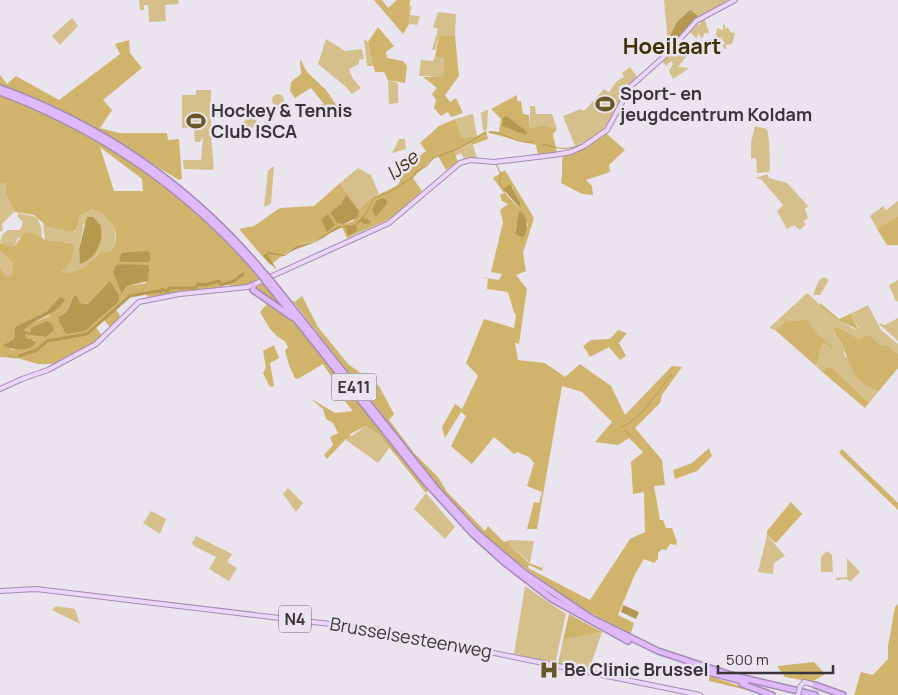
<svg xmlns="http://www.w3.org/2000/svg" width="898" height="695" font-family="Manrope,sans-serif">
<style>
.green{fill:#d5c08c;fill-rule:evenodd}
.forest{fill:#d1b46b;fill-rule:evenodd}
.water{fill:#b5994f}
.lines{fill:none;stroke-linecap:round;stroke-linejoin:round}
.stream{stroke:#b5994f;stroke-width:1}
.river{stroke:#b5994f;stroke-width:3}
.major-casing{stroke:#a48bb6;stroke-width:6}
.highway-casing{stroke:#a48bb6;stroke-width:8}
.major{stroke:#ecd5fb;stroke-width:4}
.highway{stroke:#dfb9f9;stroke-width:5}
.major-bridge-casing{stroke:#a48bb6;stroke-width:6;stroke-linecap:butt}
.highway-bridge-casing{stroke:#a48bb6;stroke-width:8;stroke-linecap:butt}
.major-bridge{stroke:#ecd5fb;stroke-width:4}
.highway-bridge{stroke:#dfb9f9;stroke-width:5}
.labels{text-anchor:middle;stroke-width:5;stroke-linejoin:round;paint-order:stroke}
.shield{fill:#eae4ee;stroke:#6d6a6f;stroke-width:1}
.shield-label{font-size:16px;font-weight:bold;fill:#373539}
.poi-label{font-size:18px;font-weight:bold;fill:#373539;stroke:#eae4ee;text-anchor:start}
.street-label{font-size:18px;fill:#373539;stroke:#eae4ee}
.water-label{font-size:19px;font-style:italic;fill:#403313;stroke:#eae4ee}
.district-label{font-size:22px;font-weight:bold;fill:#3d2e04;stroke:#eae4ee}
</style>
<rect width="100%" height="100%" fill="#eae4ee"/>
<g class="green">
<polygon points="139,0 179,0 178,4 165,5 166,21 149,22 148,5 144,5 144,10 140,10"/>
<polygon points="664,0 733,0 698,18 672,45 668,44"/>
<polygon points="410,6 412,6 410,15 420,16 417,25 409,24"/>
<polygon points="438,12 456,14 455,36 439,36 435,50 432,50 438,29 433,27"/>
<polygon points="72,18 78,26 60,45 52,36"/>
<polygon points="704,18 709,32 707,34 705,32 702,39 698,33 697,39 690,32 696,25 701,24 700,22"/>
<polygon points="725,24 725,28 728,28 727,25 730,32 735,33 732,44 726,45 727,49 725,49 722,46 725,43 721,39 724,37 719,38 716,36 717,28 723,30 723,25"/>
<polygon points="326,39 345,51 362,49 364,59 359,60 359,64 349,69 353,79 361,88 352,94 345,86 318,64"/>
<polygon points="364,39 368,42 375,66 367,66"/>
<polygon points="675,50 688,54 678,67 689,68 673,79 669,71 673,64 671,61 666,66 662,61"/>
<polygon points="435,57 444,59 443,76 419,76 421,60 433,61"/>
<path d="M630,67l8,11c-18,11 -19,34 -33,49 -7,9 -20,15 -30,19l-12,-30 18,-7 2,2 3,-2 18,-20 5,3 8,-11 7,-4 -2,-4z"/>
<polygon points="388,80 398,83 398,103 389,104"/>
<polygon points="196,90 211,90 211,132 209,134 211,134 214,170 184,169 183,160 201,160 203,137 200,142 195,142 194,128 182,128 182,95 196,95"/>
<circle cx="278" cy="100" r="6"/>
<polygon points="530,106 535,106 536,114 552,114 557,129 544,125 530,128"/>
<polygon points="486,110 488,110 487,130 483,131 481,113"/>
<polygon points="473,114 477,136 462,138 455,119"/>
<polygon points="248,116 257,120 248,136 240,127"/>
<path d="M755,126l12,3c2,6 4,37 2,43l-12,1 -1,-15 -5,1v-16z"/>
<polygon points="399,139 405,139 406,149 392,153"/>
<polygon points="472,143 477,158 464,159 461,153 455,156 454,152"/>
<polygon points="274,166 271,204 264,207 268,170"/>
<polygon points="358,168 371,175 379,194 368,200 359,210 340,183"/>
<polygon points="767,174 769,178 787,183 808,206 805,209 808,218 803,222 806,224 800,230 794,225 787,229 777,211 783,205 761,179 756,178"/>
<polygon points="0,183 5,183 6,195 15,211 2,224 3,231 0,232"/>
<polygon points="898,201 898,216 877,229 870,216 883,206 886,210"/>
<path d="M92,209c3,1 9,2 12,4 11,7 15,27 7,38l-10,1c-10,11 -23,22 -38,21l-1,-3 7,-8 2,-19 -26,-3 -2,-18 5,5 27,5 5,-16zM84,223l15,23 -6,9 -13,4 -1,-10z"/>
<polygon points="18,213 37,217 41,227 42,238 33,232 18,238 14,247 3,245 0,241 3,234 8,230 20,230 23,222 17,216"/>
<polygon points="0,251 13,263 11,276 6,276 0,267"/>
<polygon points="824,277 829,280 820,295 813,295 819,280"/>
<polygon points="898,280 898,301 896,302 889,285"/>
<polygon points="807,293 837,320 854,329 859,328 851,316 852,313 868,305 881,330 898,344 898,354 888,346 880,345 869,336 864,336 859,341 842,329 834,333 844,348 844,355 851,362 855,375 878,392 869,403 831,366 821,371 816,366 823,343 833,349 835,348 818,334 806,319 786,322 775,330 769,328"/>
<polygon points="898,318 898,341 878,323 885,325"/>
<polygon points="366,426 381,437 390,447 378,463 346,440"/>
<polygon points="288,488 303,503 296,512 283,494"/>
<polygon points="426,493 455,527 445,539 414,509"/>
<polygon points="151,511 166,519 160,534 143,523"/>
<polygon points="767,535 785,556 774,563 773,574 758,572"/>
<polygon points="196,536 232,554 227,562 237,568 229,581 209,569 216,557 194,546 192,543"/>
<polygon points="510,540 534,541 530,563 509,545"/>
<polygon points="827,551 832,555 833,572 821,572 821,557"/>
<polygon points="847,558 860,572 850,582 847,579 836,580 836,578 847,577"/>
<polygon points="525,586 566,614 555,664 514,654"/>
<polygon points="56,606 75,609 80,624 52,610"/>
<polygon points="602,632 589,670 558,664 563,640"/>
</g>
<g class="forest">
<polygon points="374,0 382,0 388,8 397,0 410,0 409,24 403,34"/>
<polygon points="378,27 394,46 386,52 387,58 403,61 407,66 405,83 388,80 384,72 375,72 368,42"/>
<polygon points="439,36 455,36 459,76 445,95 450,102 456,98 463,113 451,117 448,112 441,116 434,108 436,100 432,94 437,88 423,77 443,76 444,59 435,57"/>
<path d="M129,40l1,13 12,15 -39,32 9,10 -12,18 19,5h48l1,7 11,-1 3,40 -3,1c-26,-15 -51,-33 -76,-48 -33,-18 -68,-33 -103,-46v-11l7,9 9,-8 43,24 61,-46 -5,-10z"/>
<polygon points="300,59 307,72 326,90 339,109 337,114 338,119 308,107 324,104 311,88 295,98 290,91 291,82 301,74"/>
<path d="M0,95c104,41 190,97 260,185l-13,5 -13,2 -7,-3 -11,4 -68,9 -3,-4 -15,3 -14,13 4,7 -10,11 -6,-7 -8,7 6,9 -3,3 -45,25h-16l-21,-6 -17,-1v-90l6,9h5l2,-13 -13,-12v-8l14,4 9,-13 10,-2 12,8 26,3 3,3c0,10 -4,19 -12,25l1,2c15,1 28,-11 38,-21l10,-1c13,-18 -2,-37 -19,-42l-12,7 -4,14 -3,2 -25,-5 -14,-12 -19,-3 -9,-17 -1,-12h-5zM100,147l42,32 1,12h-29zM120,264l28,2 -2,17 -19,3 -4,7 -10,-21 3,-7zM111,281l-45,53 -7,-18c12,-5 9,-15 17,-22l4,9 8,1zM60,297l-11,19 -19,8 -7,8 31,-3 -11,8 -8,-3h-10l1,4 9,2 -4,7 -19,3 -7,-6 9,-5 1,-12 32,-16z"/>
<path d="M517,95v6h4l2,13 6,1 1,13 14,-3 13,4 -4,5 4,20 -19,1 -2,-10 -47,-12v-2l10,1 2,-13 -10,-10zM508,117l19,16 -25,-11z"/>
<path d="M455,119l7,19 15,-2 9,-5 2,8 -16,6 -1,-2 -17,9 4,10 -12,8 -8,-14c-5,2 -22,19 -25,22l9,13 -28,26 -47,21 -5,-11 -27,14 -19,5 -26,19 -31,-36 15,-3 26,-18 34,-2 26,-23 19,27 9,-10 30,-15 2,-4 -1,-9 27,-21 -6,-8 19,-17zM346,195l8,26 -10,3 -14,-12 11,-8z"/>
<path d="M606,133l19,17 -16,15 1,7 -24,8 6,6 1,9 -11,-1 -21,-11c2,-10 0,-18 2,-27l23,-8z"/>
<path d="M505,170l29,48 -11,35 3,18 -10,4 11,14 -8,55 -4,-1 3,17 27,3 20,14 15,-13 31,22 14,29 47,-49 10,1 -20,28 -2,8 -25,25 27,32 3,25 -11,1 6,34h3l3,8h6l5,14 -1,3 -6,-1 -4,6 -4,-1 -4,4v6l-4,4 -10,-4 -9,15 -17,41 16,8 -4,13 -68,-40 -65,-49 -18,-17 -47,-50 -140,-180 3,2 7,-6 16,31 30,37 31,22 15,28 -5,6 25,33 24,24 9,15 38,39 3,-5 16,16 6,-2 -1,5 20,18 13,5 2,-5 -2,8 -13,-6 -1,3 62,32 40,-61 15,-7 -1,-40 -11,2 -2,-32 12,-10 -14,-14 -11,7 -23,-3 17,-20 -30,-30 -20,-6 -25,143h-10l7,-27 5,1 3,-11 -15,-6 7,-23 -5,-6 -12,-5 -3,2 -20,-17 -22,27 -21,-18 15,-30 -5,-4 -16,26 -3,-11 13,-23 7,5 16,-33 -12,-13 18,-44 30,9 2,-13 -2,-2 -6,-21 -21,-3 1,-11 -10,-1 21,3 3,-6 -11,-2 12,-50 -3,-12 8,-6 -6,-3 -2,-6 4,-2 -11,-15zM505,187h7l9,17 -3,3 -13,-14zM524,215l4,10 -8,11 -5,-5 3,-12z"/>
<polygon points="898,216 898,245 887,245 877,229"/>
<polygon points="262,283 283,307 256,291 254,287"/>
<path d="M257,296l34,22 137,172 -2,3 -45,-56 -15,-11 -16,8 1,3 -6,3 -18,19 -3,-4 9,-10 -3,-8 8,-4 -5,-10 -7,-4 -3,-10 -13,-11 25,15 18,-2 -11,-13 -2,-14 -5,-2 -12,-18 -25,15 -3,-1 -6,-13 -4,-14 3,-4 -3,-6c-12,-5 -18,-17 -25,-29l7,-8z"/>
<polygon points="820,303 839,319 852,313 851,316 859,330 837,320 820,306"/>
<polygon points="806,319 818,334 835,348 833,349 823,343 816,366 775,330 786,322"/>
<path d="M834,328l8,1 17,11 5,-4h6l10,9 8,1 10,8v14l-20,24c-7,-5 -18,-10 -23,-17 -5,-7 -9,-21 -12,-29 -3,-6 -9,-10 -9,-18z"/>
<polygon points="618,330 627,333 619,343 626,356 620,360 609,347 590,357 583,346 591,340 610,339"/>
<polygon points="274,345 279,358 270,363 274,386 270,387 263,373 266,367 263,351"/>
<polygon points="831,366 869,403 865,408 821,371"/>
<polygon points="709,448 712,456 697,471 675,479 673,470 692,463"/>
<polygon points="842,449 898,503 898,510 839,453"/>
<polygon points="791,502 802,514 776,543 767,535 767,531"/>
<polygon points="898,604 898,695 854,695 861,672 873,675 888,659 888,646 895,607"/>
<polygon points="569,614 602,632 563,640"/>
<polygon points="814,662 825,674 812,682 785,677 777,666"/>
<polygon points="685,668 767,695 709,681 709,678 684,670"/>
</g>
<g class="water">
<polygon points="690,10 698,16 672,45 669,38 677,22"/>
<polygon points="507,116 527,132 526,135 502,126 503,118"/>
<polygon points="510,184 521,204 519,207 503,189"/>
<polygon points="346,195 359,211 358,217 344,224 337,223 330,212 341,204"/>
<polygon points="383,198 387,201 386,205 376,217 372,210 377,200"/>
<path d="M519,211c9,4 9,16 6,24l-3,2 -7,-3z"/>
<polygon points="328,214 335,225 327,232 321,220"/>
<path d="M365,214l-2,6 4,-2 4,5 -7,1 -3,-3 -5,5 1,5 -7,4 -3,-1 -1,-7c-11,0 -19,10 -29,14 -11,6 -22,6 -32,15l-18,-2 10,16 -14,-14 5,-4 17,3 11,-9 18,-4 23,-15 18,-2z"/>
<path d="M87,217h6l7,8c5,15 -4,34 -20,39l-1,-15z"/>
<polygon points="147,251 150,253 150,260 148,262 121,262 119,259 122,253"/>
<polygon points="120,264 148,265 149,270 148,281 127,286 122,294 113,272 116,265"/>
<path d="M110,281l9,14v6l-34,30 -19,3 -7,-13v-5c12,-4 9,-14 17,-22l4,9 8,1z"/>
<path d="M60,297l5,3c-13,19 -31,17 -41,31l6,1 1,-4 16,-7 5,3 2,6 -8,7 -21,-3 1,4 6,1 4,4c-8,9 -23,8 -33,2l11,-6 1,-12 32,-16z"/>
<polygon points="623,605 639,612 636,619 621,612"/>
</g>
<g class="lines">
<g class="stream">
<polyline points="621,100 632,82"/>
<path d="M489,132c15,-1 27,13 43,10"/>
<polyline points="542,144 558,148"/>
<path d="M559,148c17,3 37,-10 48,-22"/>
<polyline points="496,164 501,174 499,183 503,188"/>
<path d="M364,216c6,-5 5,-13 11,-19h4l4,-4 3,1 27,-17 4,-6 10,-5 6,-8 27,-10 26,-16"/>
<polyline points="8,356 16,358"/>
<path d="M622,427c22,-10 34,-34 49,-52"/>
<polyline points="625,430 630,436"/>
</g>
<polyline class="river" points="19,356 37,350 47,341 87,334 130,296 158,291 161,292 162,289 167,292 169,288 195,288 198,284 205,285 219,281 221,285 234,281 243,274"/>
<g class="major-casing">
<g id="major">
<polyline points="0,389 22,379 48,370 96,344 139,302 180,294 248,287 389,223 460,163 471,160 494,162 554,155 571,152 584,146 607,130 631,86 667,54 696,21 735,0"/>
<polyline points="0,591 36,589 381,630 700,695"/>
<polyline points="800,687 804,682 815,685"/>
</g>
</g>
<g class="highway-casing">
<g id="highway">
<path d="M0,88c105,38 193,100 264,185"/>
<path d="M0,92c103,39 190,99 261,183"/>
<polyline points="271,281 438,491 476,532 523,572 591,618 658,651 731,675 815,695"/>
<polyline points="267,283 423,479 473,534 504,562 552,599 628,641"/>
<polyline points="253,285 253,290 292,317"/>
<polyline points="697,669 746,682"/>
<polyline points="742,684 772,695"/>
<polyline points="815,685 843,695"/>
</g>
</g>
<use href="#major" class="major"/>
<use href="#highway" class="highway"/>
<g class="major-bridge-casing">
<polyline id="major-bridge" points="798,695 800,687"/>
</g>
<g class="highway-bridge-casing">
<g id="highway-bridge">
<polyline points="264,273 271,281"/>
<polyline points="261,275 267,283"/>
</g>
</g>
<use href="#major-bridge" class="major-bridge"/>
<use href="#highway-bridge" class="highway-bridge"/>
</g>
<defs>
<g id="stadium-bare" transform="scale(1.5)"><path d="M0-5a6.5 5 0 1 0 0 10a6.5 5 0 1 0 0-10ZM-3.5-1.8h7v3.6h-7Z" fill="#6a5726" stroke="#eae4ee" stroke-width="2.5" paint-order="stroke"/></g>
<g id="hospital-bare" transform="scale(1.5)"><path d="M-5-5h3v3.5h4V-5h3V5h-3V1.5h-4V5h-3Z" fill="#6a5726" stroke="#eae4ee" stroke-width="2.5" paint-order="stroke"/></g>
</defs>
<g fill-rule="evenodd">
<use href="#stadium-bare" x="605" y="104"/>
<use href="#stadium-bare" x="196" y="121"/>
<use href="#hospital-bare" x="549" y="670"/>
</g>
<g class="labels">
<g class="shield">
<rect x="331.5" y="373.5" width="45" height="27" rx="4"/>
<rect x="279" y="605.5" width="32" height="27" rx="4"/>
</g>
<g class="shield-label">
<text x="354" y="393">E411</text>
<text x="295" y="625">N4</text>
</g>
<g class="poi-label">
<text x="620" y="100">Sport- en<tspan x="620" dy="21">jeugdcentrum Koldam</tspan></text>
<text x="211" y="117">Hockey &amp; Tennis<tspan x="211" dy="21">Club ISCA</tspan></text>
<text x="564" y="676">Be Clinic Brussel</text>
</g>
<g class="street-label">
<text transform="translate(411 638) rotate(10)" y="6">Brusselsesteenweg</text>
</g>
<g class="water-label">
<text transform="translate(402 165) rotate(-39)" y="7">IJse</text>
</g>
<g class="district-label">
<text x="672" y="54">Hoeilaart</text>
</g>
</g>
<path d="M718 665v8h115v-8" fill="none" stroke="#373539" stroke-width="2.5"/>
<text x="726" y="665" font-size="15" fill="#373539" stroke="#eae4ee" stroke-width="4" paint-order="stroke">500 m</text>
</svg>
